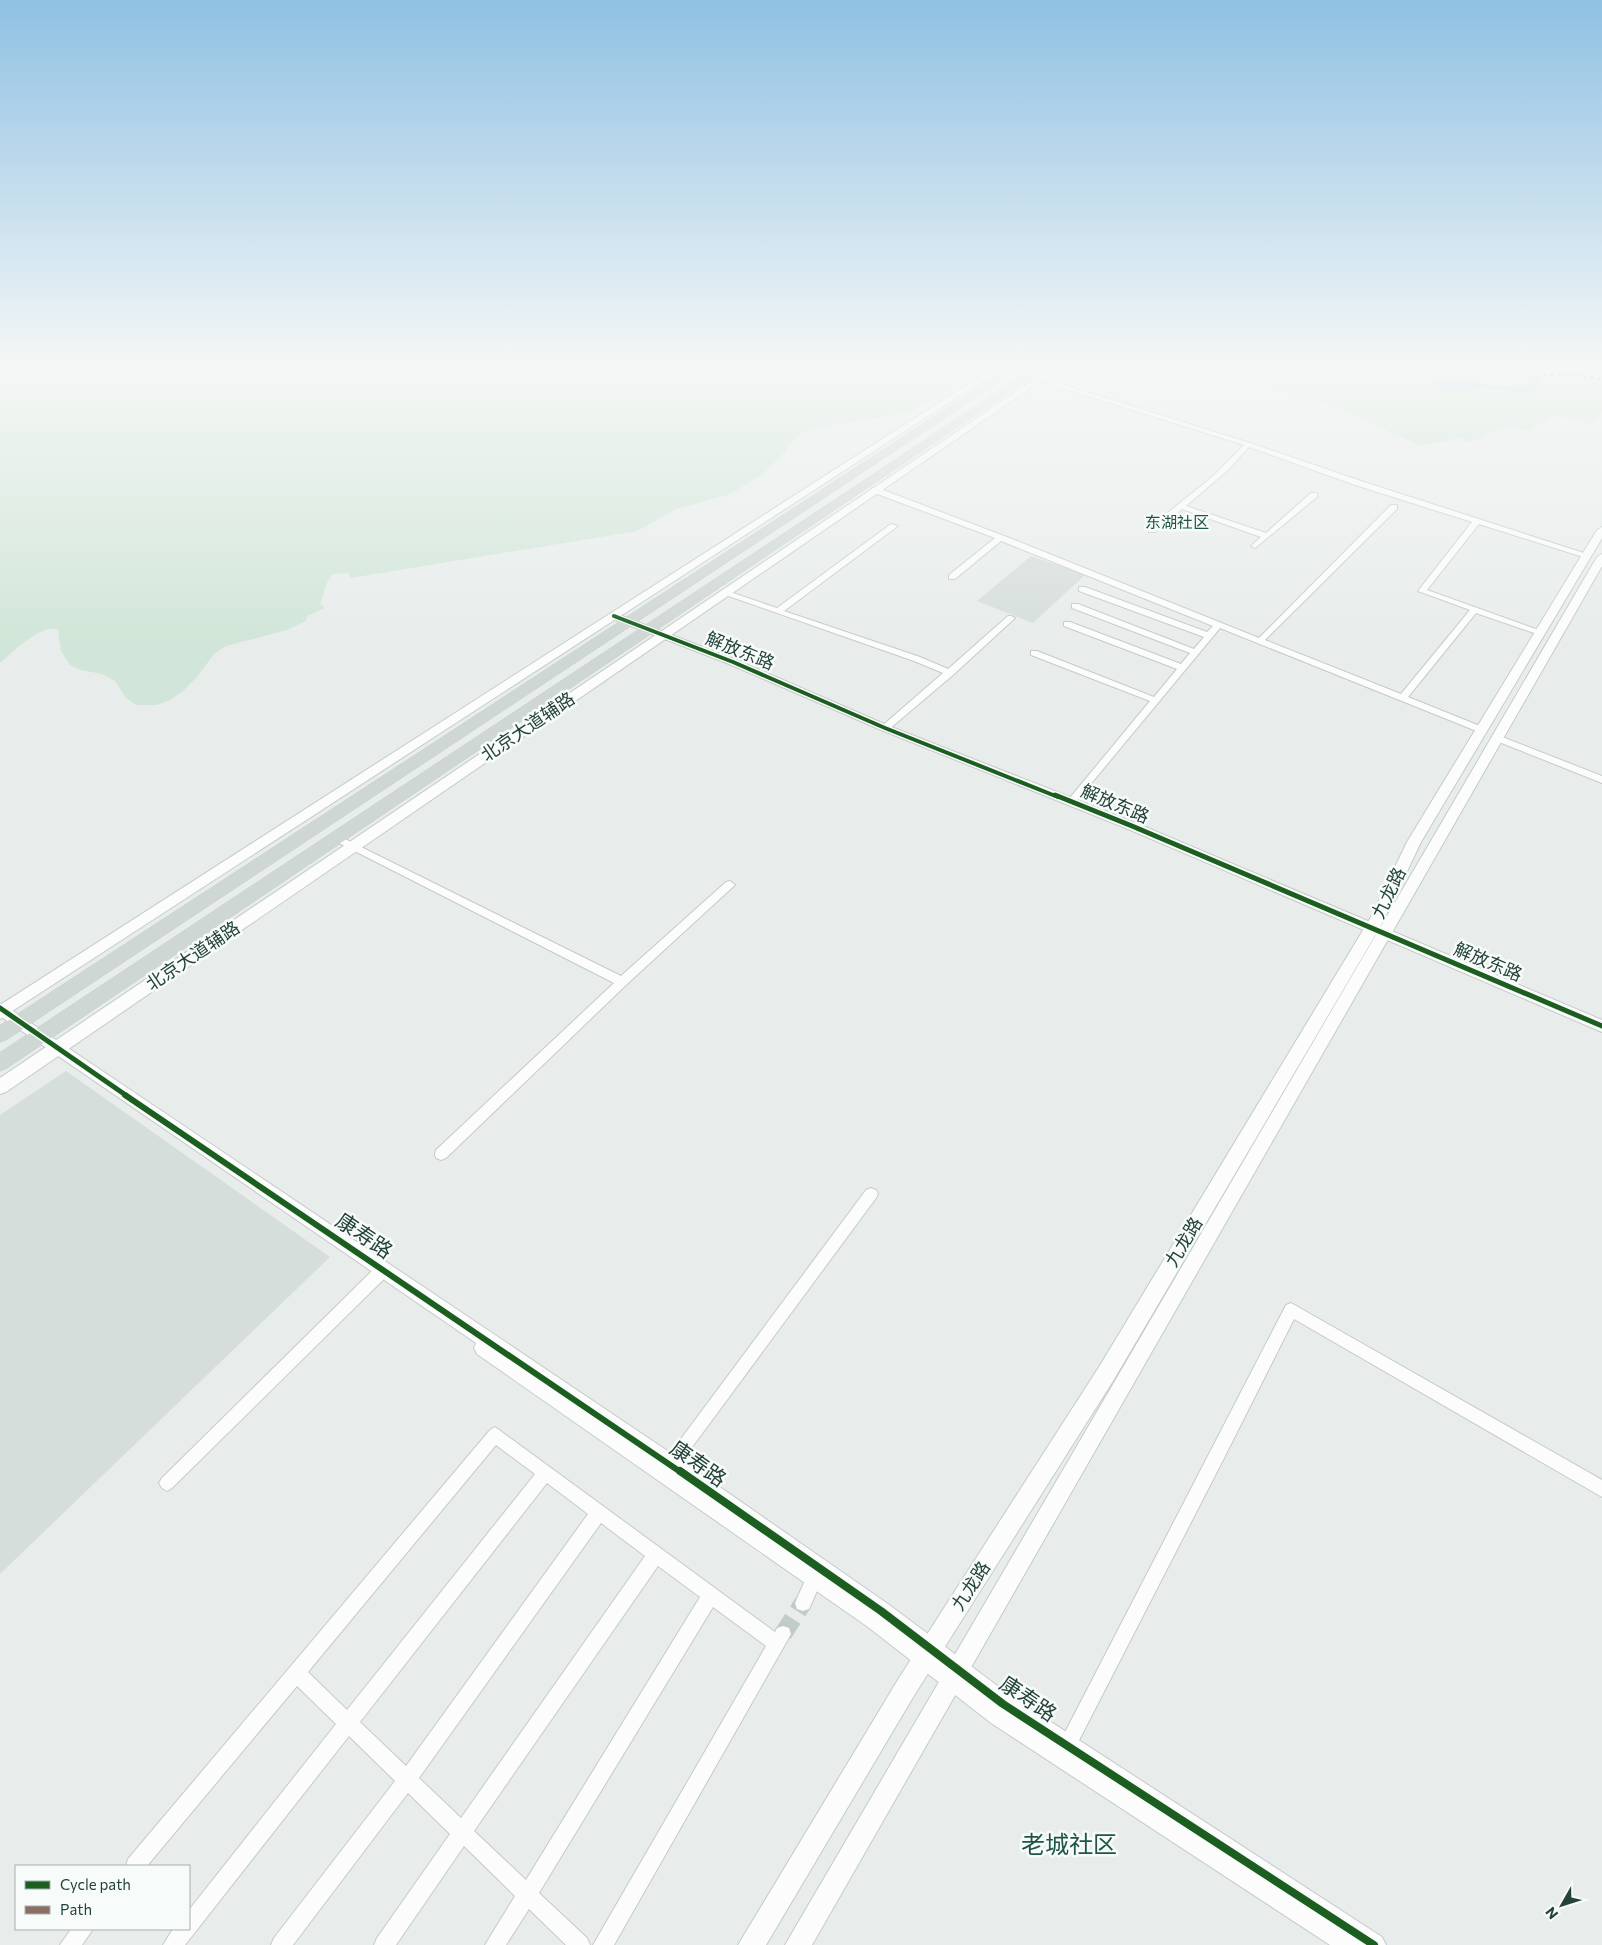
<svg xmlns="http://www.w3.org/2000/svg" width="1602" height="1945" font-family="Commissioner,'Noto Sans SC',sans-serif">
<style>
.built{fill:#d6dedb}
.green{fill:#d1e6d8}
.water{fill:#a9d4db}
.lines{fill:none;stroke-linecap:round;stroke-linejoin:round}
.minor-tunnel{stroke:#c1cbc8;stroke-width:18;stroke-dasharray:18 9;stroke-linecap:butt}
.pedestrian-casing{stroke:#c5cac8;stroke-width:7}
.minor-casing{stroke:#c5cac8;stroke-width:2}
.tertiary-casing{stroke:#c5cac8;stroke-width:2}
.secondary-casing{stroke:#c3cbc8;stroke-width:2}
.primary-casing{stroke:#c3ccc9;stroke-width:1}
.pedestrian{stroke:#fcfcfc;stroke-width:5.5}
.minor{fill:#fcfcfc;fill-rule:evenodd}
.tertiary{fill:#fcfcfc;fill-rule:evenodd}
.secondary{fill:#fcfcfc;fill-rule:evenodd}
.primary{fill:#cfd7d5;fill-rule:evenodd}
.quiet{stroke:#8d6e63;stroke-width:2.5;stroke-dasharray:4.5 2.5;stroke-linecap:butt}
.cycleway-far3-casing{stroke:#f7fbf9;stroke-width:6}
.cycleway-far2-casing{stroke:#f7fbf9;stroke-width:8}
.cycleway-far1-casing{stroke:#f7fbf9;stroke-width:9}
.cycleway-casing{stroke:#f7fbf9;stroke-width:11}
.cycleway-far3{stroke:#1b5e20;stroke-width:4}
.cycleway-far2{stroke:#1b5e20;stroke-width:5}
.cycleway-far1{stroke:#1b5e20;stroke-width:6}
.cycleway{stroke:#1b5e20;stroke-width:8}
.labels{text-anchor:middle;stroke-width:5;stroke-linejoin:round;paint-order:stroke}
.far-quarter-label{font-size:16px;fill:#1f5548;stroke:#f7fbf9}
.street-label{font-size:18px;fill:#24423a;stroke:#f7fbf9}
.near-street-label{font-size:21px;fill:#24423a;stroke:#f7fbf9}
.near-quarter-label{font-size:24px;fill:#1f5548;stroke:#f7fbf9}
</style>
<rect width="100%" height="100%" fill="#e8edeb"/>
<g class="built">
<polygon points="1031,556 1085,575 1033,623 977,601"/>
<polygon points="66,1071 330,1257 0,1574 0,1115"/>
</g>
<g class="green">
<path d="M0,368h983l-72,44 -101,17 -11,5 -16,20 -20,19 -23,15 -13,7 -51,14 -39,22 -286,47 -3,-5 -16,1c-8,12 -7,18 -12,30l5,4 -18,8 -1,5 -19,9 -61,16 -12,8 -17,23 -14,14 -13,9 -13,5h-21l-10,-7 -11,-17 -13,-7 -21,-4 -11,-5 -9,-14 -3,-22c-18,-5 -45,23 -58,34z"/>
<polygon points="1220,368 1602,368 1602,411 1591,424 1553,415 1528,432 1508,425 1471,442 1458,438 1420,446 1345,411 1227,375"/>
</g>
<path class="water" d="M1452,368c5,0 10,7 16,9 16,9 53,17 67,3l-12,-9 -10,-3 18,2 10,10 -5,9c-16,6 -38,-1 -55,-1 -10,0 -20,4 -31,3 -9,-1 -16,-4 -20,-12l20,-7z"/>
<g class="lines">
<polyline class="minor-tunnel" points="783,1634 803,1603"/>
<g class="pedestrian-casing">
<g id="pedestrian">
<polyline points="1582,368 1577,374 1602,380"/>
<polyline points="1543,375 1577,374"/>
</g>
</g>
<g class="minor-casing">
<g id="minor">
<polygon points="1039,377 1250,443 1361,481 1590,555 1583,557 1479,524 1427,590 1544,632 1543,634 1537,634 1476,613 1408,697 1485,728 1485,732 1479,732 1220,628 1075,803 1069,803 1067,801 1069,799 1150,701 1031,655 1031,651 1037,651 1154,697 1177,669 1064,626 1064,622 1070,622 1181,664 1190,653 1072,608 1072,604 1078,604 1194,649 1204,637 1079,591 1079,587 1085,587 1207,632 1213,626 1001,541 955,579 949,579 949,575 995,538 872,492 872,488 878,488 1012,539 1259,638 1391,505 1397,505 1397,509 1265,640 1401,694 1470,610 1418,591 1472,522 1355,485 1249,447 1229,469 1186,506 1266,533 1311,493 1317,493 1317,497 1255,548 1251,546 1261,537 1182,509 1155,532 1149,532 1149,528 1212,477 1244,445 1037,380 1036,379"/>
<polygon points="891,524 898,526 784,611 920,657 948,669 1008,616 1011,616 1015,618 953,675 888,730 885,731 880,728 882,726 943,673 914,661 720,593 727,591 777,608"/>
<polygon points="1497,735 1602,776 1602,783 1494,740 1494,736"/>
<polygon points="337,835 621,976 726,882 730,881 735,885 626,985 446,1158 441,1160 436,1158 435,1154 436,1150 614,983 333,840 332,838 333,836"/>
<polygon points="871,1188 876,1190 878,1194 876,1198 673,1473 668,1476 663,1473 660,1468 663,1463 866,1190"/>
<polygon points="384,1263 389,1264 391,1269 389,1274 172,1488 167,1491 162,1488 159,1483 162,1478 379,1264"/>
<polygon points="1291,1303 1602,1480 1602,1497 1294,1319 1220,1466 1072,1754 1066,1757 1060,1754 1057,1748 1060,1742 1286,1305"/>
<path d="M495,1427l280,205 2,-4 6,-2 6,2 2,6 -177,311h-21l173,-299 -53,-39 -174,286 48,45 3,7h-24l-37,-36 -23,36h-21l30,-49 -51,-50 -68,99h-22l3,-7 73,-104 -42,-41 -115,152h-22l3,-7 121,-157 -46,-45 -164,209h-22l10,-16h16v-19l147,-186 -39,-38 -150,180h-21l2,-7 362,-429zM496,1445l39,29 -188,236 -39,-38zM547,1483l41,31 -182,252 -46,-44zM601,1523l44,33 -184,262 -42,-40zM658,1566l42,31 -174,283 -52,-49z"/>
<polygon points="817,1565 823,1567 825,1573 809,1609 803,1611 797,1609 795,1603 811,1567"/>
<polygon points="71,1929 93,1929 82,1945 60,1945"/>
</g>
</g>
<g class="tertiary-casing">
<g id="tertiary">
<polygon points="614,613 737,660 889,726 1136,823 1602,1020 1602,1032 1128,829 881,730 729,664 610,618 609,616"/>
<polygon points="4,1005 678,1458 888,1604 1011,1696 1382,1937 1386,1945 1330,1945 991,1723 868,1627 477,1354 474,1348 476,1343 0,1016 0,1007"/>
</g>
</g>
<g class="secondary-casing">
<g id="secondary">
<polygon points="993,368 1002,368 0,1019 0,1005"/>
<polygon points="1051,368 1060,368 6,1092 0,1094 0,1078"/>
<polygon points="1602,527 1602,538 1421,842 1383,922 1113,1381 915,1694 766,1945 738,1945 899,1678 1099,1367 1371,917 1407,842 1597,530"/>
<polygon points="1602,554 1602,566 812,1945 785,1945 1597,557"/>
</g>
</g>
<g class="primary-casing">
<g id="primary">
<polygon points="1009,368 1020,368 6,1040 0,1042 0,1026"/>
<polygon points="1034,368 1045,368 7,1068 0,1071 0,1053"/>
</g>
</g>
<use href="#pedestrian" class="pedestrian"/>
<use href="#minor" class="minor"/>
<use href="#tertiary" class="tertiary"/>
<use href="#secondary" class="secondary"/>
<use href="#primary" class="primary"/>
<g class="quiet">
<polyline points="1582,368 1577,374 1602,380"/>
<polyline points="1543,375 1577,374"/>
</g>
<g class="cycleway-far3-casing">
<polyline id="cycleway-far3" points="614,616 733,662 885,728 1058,797"/>
</g>
<g class="cycleway-far2-casing">
<g id="cycleway-far2">
<polyline points="1055,795 1132,826 1602,1026"/>
<polyline points="0,1008 127,1096"/>
</g>
</g>
<g class="cycleway-far1-casing">
<polyline id="cycleway-far1" points="125,1095 682,1473"/>
</g>
<g class="cycleway-casing">
<polyline id="cycleway" points="680,1471 881,1611 1003,1704 1374,1945"/>
</g>
<use href="#cycleway-far3" class="cycleway-far3"/>
<use href="#cycleway-far2" class="cycleway-far2"/>
<use href="#cycleway-far1" class="cycleway-far1"/>
<use href="#cycleway" class="cycleway"/>
</g>
<linearGradient id="sky" x2="0" y2="1"><stop stop-color="#8fc1e3"/><stop offset="0.57" stop-color="#f5f7f6"/><stop offset="1" stop-color="#f5f7f6" stop-opacity="0"/></linearGradient>
<rect width="1602" height="640" fill="url(#sky)"/>
<g class="labels">
<g class="far-quarter-label">
<text x="1177" y="528">东湖社区</text>
</g>
<g class="street-label">
<text transform="translate(740 651) rotate(22)" y="6">解放东路</text>
<text transform="translate(528 727) rotate(-34)" y="6">北京大道辅路</text>
<text transform="translate(1115 804) rotate(23)" y="6">解放东路</text>
<text transform="translate(1389 893) rotate(-64)" y="6">九龙路</text>
<text transform="translate(193 956) rotate(-34)" y="6">北京大道辅路</text>
<text transform="translate(1488 962) rotate(23)" y="6">解放东路</text>
<text transform="translate(1184 1242) rotate(-59)" y="6">九龙路</text>
<text transform="translate(971 1586) rotate(-57)" y="6">九龙路</text>
</g>
<g class="near-street-label">
<text transform="translate(364 1236) rotate(34)" y="7">康寿路</text>
<text transform="translate(698 1464) rotate(35)" y="7">康寿路</text>
<text transform="translate(1028 1699) rotate(34)" y="7">康寿路</text>
</g>
<g class="near-quarter-label">
<text x="1069" y="1853">老城社区</text>
</g>
</g>
<rect x="15" y="1865" width="175" height="65" fill="#f7fbf9" stroke="#a3b1ad"/>
<rect x="25" y="1881" width="25" height="8" fill="#1b5e20" stroke="#a3b1ad"/>
<text x="60" y="1890" font-size="15" fill="#24423a">Cycle path</text>
<rect x="25" y="1906" width="25" height="8" fill="#8d6e63" stroke="#a3b1ad"/>
<text x="60" y="1915" font-size="15" fill="#24423a">Path</text>
<g transform="translate(1562 1905) rotate(231)" stroke="#f7fbf9" stroke-width="4" paint-order="stroke">
<path d="M0-4L9 19L0 12L-9 19Z" fill="#24423a"/>
<text y="-8" font-size="14" font-weight="bold" text-anchor="middle" fill="#24423a">N</text>
</g>
</svg>
